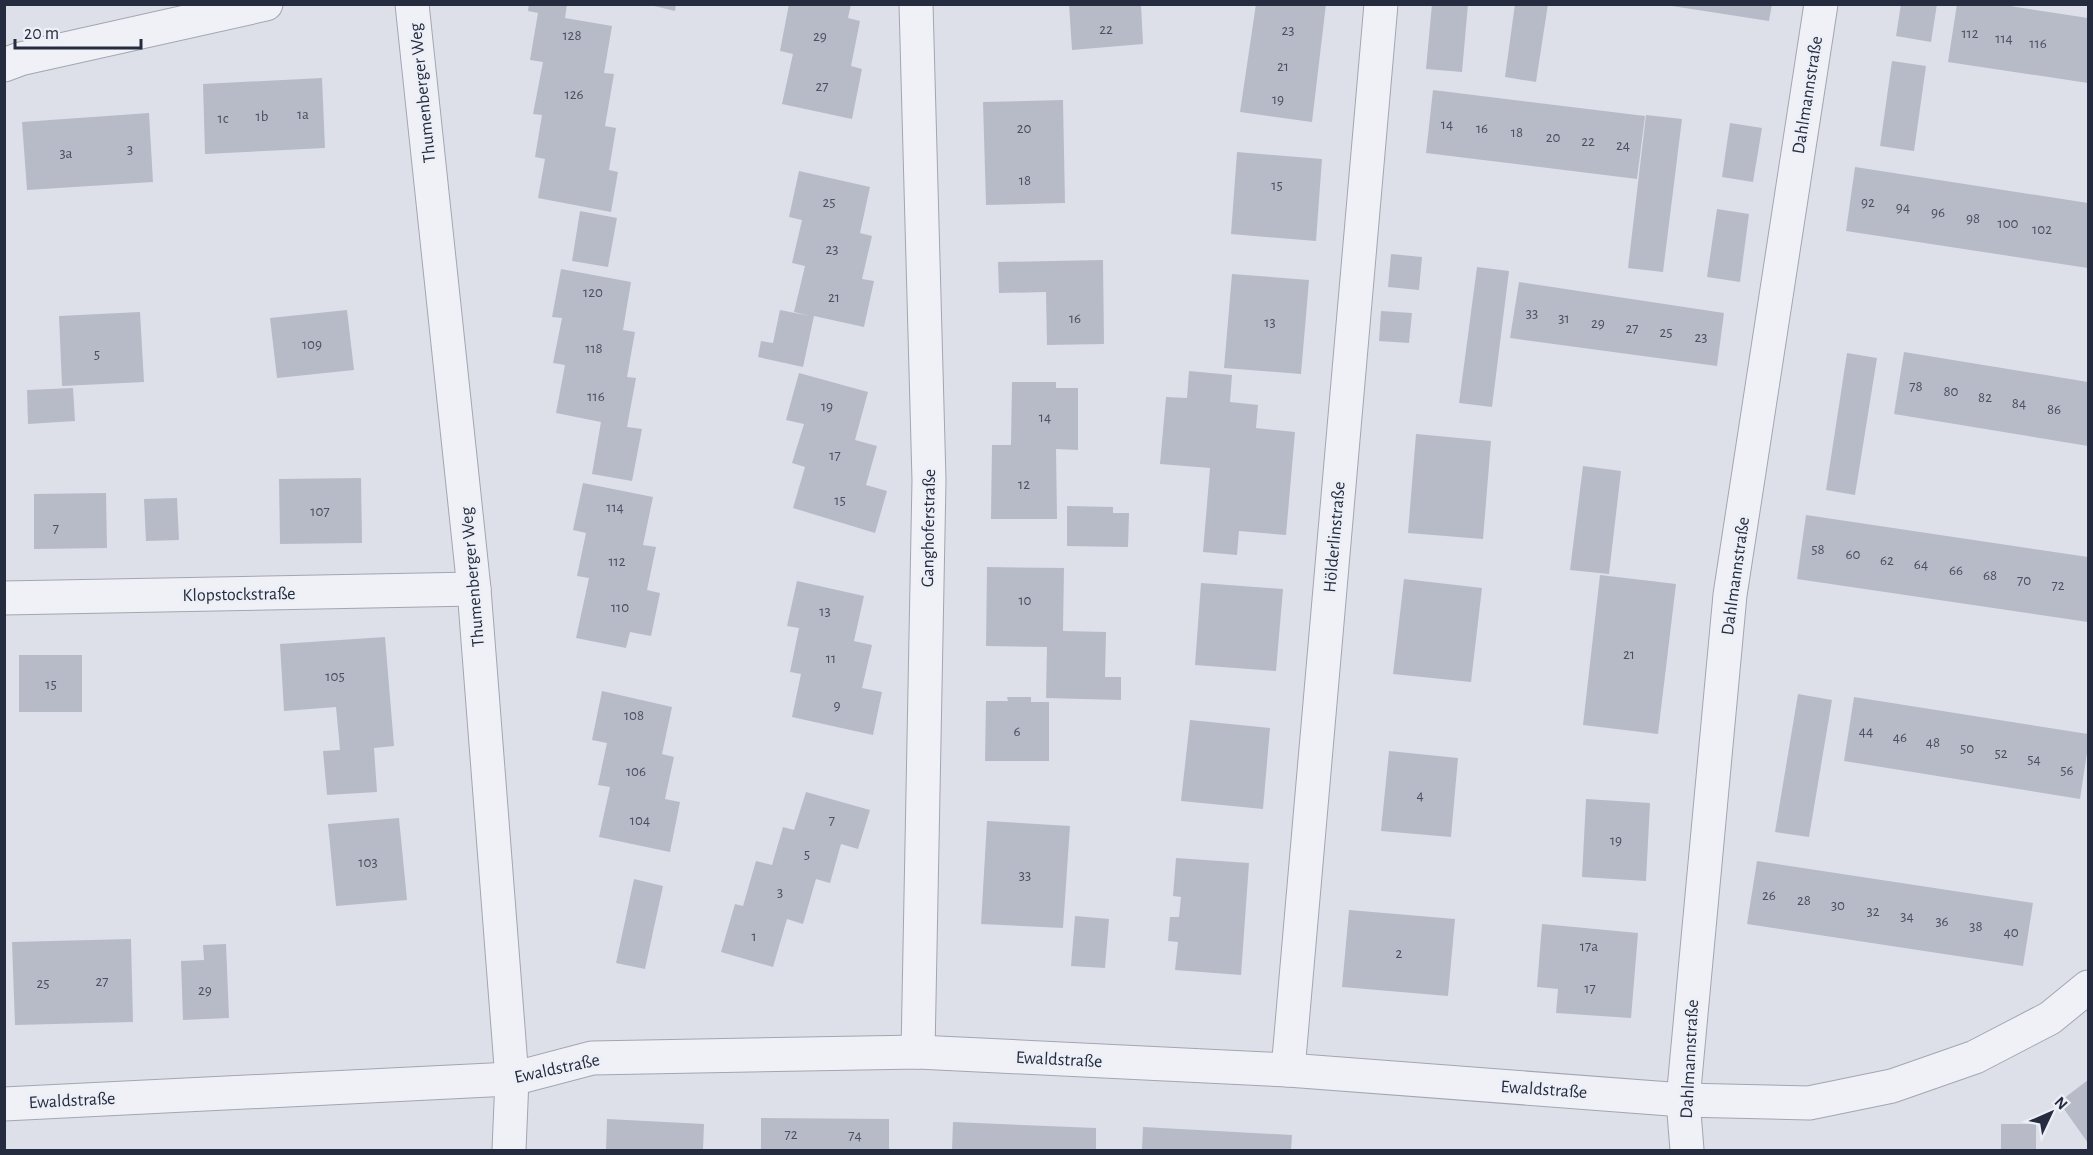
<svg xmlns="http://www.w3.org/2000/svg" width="2093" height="1155" font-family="'Alegreya Sans',sans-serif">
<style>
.building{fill:#b7bbc8}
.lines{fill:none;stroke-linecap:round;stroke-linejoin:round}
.street-casing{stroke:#a2a6b2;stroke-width:35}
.street{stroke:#f0f1f6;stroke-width:33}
.labels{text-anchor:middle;stroke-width:5;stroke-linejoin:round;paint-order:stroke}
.number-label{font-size:15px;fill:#4a5062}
.street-label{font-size:18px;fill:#252c40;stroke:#eceff6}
</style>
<rect width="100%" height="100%" fill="#dde0e8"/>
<g class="building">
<polygon points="529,4 567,4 565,18 612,26 604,73 614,74 605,126 616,128 609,170 618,172 611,212 538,198 545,159 535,157 542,115 533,114 543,62 530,60 538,13 528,11"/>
<polygon points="646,4 676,4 675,11"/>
<polygon points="789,4 851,4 848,18 860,21 851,66 862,69 852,119 782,104 793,54 780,51"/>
<polygon points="1069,4 1141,4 1143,44 1072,50"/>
<polygon points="1256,4 1326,4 1312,122 1240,112"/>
<polygon points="1432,4 1468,4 1462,72 1426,69"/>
<polygon points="1515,4 1548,4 1536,82 1505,77"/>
<polygon points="1659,4 1772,4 1769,21"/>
<polygon points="1901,4 1937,4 1931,42 1896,36"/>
<polygon points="1957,4 1997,4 2088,18 2088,83 1948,62"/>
<polygon points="1892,61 1926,66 1914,151 1880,146"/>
<polygon points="322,78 325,148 205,154 203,84"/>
<polygon points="1433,90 1645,116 1637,179 1426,153"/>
<polygon points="1063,100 1065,203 986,205 983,102"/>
<polygon points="149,113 153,182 27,190 22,122"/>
<polygon points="1646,115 1682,119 1663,272 1628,268"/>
<polygon points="1730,123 1762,128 1753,182 1722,177"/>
<polygon points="1237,152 1322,159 1316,241 1231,234"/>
<polygon points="1855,167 2088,203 2088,268 1846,231"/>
<polygon points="799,171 870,187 860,233 872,236 862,279 874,281 864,327 814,316 803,367 758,357 761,341 773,343 780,310 810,316 794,312 805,266 792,263 802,220 789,217"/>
<polygon points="1717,209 1749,214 1740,282 1707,277"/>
<polygon points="580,211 617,218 608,267 572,261"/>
<polygon points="1391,254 1422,257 1419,290 1388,287"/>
<polygon points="1103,260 1104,344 1047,345 1046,292 999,293 998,262"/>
<polygon points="1477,267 1509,271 1492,407 1459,403"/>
<polygon points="561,269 631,282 623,330 635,332 627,377 636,378 627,427 642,429 632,481 592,474 601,422 556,413 565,365 553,363 562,318 552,317"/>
<polygon points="1232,274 1309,280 1301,374 1224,368"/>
<polygon points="1519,282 1724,313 1717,366 1510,338"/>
<polygon points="347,310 354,370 277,378 270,318"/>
<polygon points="1381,311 1412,313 1409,343 1379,341"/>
<polygon points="140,312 144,382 62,386 59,316"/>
<polygon points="1904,352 2088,382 2088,446 1894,414"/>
<polygon points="1847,353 1877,358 1855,495 1826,490"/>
<polygon points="1189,371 1232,375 1230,402 1258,405 1256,428 1295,432 1286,535 1239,531 1237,555 1203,552 1210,468 1160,464 1166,397 1187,398"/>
<polygon points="799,373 868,392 855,440 877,446 866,485 887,491 875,533 793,508 805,467 792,463 804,424 786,420"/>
<polygon points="1012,382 1056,382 1056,388 1078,388 1078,450 1056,449 1057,519 991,519 992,445 1011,445"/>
<polygon points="73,388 75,421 28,424 27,390"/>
<polygon points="1416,434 1491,441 1483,539 1408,533"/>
<polygon points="1583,466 1621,471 1609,574 1570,570"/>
<polygon points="361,478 362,543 280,544 279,479"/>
<polygon points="583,483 653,497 643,545 656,547 647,590 660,593 651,636 630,632 626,648 576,638 589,578 577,576 586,533 573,530"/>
<polygon points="106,493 107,548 34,549 34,494"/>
<polygon points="177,498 179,540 146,541 144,499"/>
<polygon points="1067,506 1113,507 1113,513 1129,513 1128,547 1067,546"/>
<polygon points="1806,515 2088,557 2088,622 1797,579"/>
<polygon points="987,567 1064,568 1063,631 1106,632 1105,677 1121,677 1121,700 1046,698 1047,647 986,646"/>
<polygon points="1600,575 1676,584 1658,734 1583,725"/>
<polygon points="1404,579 1482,588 1471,682 1393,674"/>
<polygon points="797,581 864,596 854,641 872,645 862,688 882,692 873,735 792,717 801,674 790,672 799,628 787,626"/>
<polygon points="1201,583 1283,589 1276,671 1195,665"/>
<polygon points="385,637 394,746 374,748 377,792 327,795 323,751 340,750 336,707 284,711 280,644"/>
<rect x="19" y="655" width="63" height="57"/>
<polygon points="602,691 672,707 662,754 674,757 665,799 680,802 670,852 599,837 610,787 598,785 607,743 592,740"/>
<polygon points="1798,694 1832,700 1809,837 1775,832"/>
<polygon points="1007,697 1031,697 1031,702 1049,702 1049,761 985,761 986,701 1008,701"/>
<polygon points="1854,697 2088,734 2088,746 2080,799 1844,761"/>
<polygon points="1190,720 1270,728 1263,809 1181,801"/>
<polygon points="1389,751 1458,758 1451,837 1381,831"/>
<polygon points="806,792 870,810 858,849 841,844 830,883 816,879 803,924 787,919 773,967 721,952 735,904 743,906 756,861 772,865 783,827 794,830"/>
<polygon points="1586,799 1650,803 1646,881 1582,877"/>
<polygon points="399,818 407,900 336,906 328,824"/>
<polygon points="987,821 1070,826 1063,928 981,924"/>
<polygon points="1176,858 1249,863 1241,975 1175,970 1178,942 1168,941 1170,917 1179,917 1181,897 1173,896"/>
<polygon points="1757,861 2033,903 2023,966 1747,924"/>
<polygon points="634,879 663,886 645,969 616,963"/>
<polygon points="1349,910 1455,919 1448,996 1342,987"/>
<polygon points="1075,916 1109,919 1105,968 1071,966"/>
<polygon points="1542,924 1638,933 1631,1018 1556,1013 1558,989 1537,987"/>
<polygon points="131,939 133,1022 15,1025 12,942"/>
<polygon points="226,944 229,1018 183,1020 181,961 204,960 203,945"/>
<polygon points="2088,1080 2088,1143 2059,1102"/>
<polygon points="761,1118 889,1119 889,1150 761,1150"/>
<polygon points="607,1119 704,1124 703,1150 606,1150"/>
<polygon points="953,1122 1096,1128 1096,1150 952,1150"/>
<rect x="2001" y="1124" width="35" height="26"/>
<polygon points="1143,1127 1292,1135 1291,1150 1142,1150"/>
</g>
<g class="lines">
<g class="street-casing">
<g id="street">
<polyline points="412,4 474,589 512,1079 509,1150"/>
<polyline points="916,4 929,480 918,1052"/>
<polyline points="4,65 20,59 266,4"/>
<polyline points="4,598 474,589"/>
<polyline points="1288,1070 1381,4"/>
<polyline points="4,1104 512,1079 592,1058 918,1052 1288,1070 1683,1100 1809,1103 1892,1086 1975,1057 2050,1018 2088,987"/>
<polyline points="1687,1150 1683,1100 1730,595 1821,4"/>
</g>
</g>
<use href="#street" class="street"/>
</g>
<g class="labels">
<g class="number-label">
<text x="1106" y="34">22</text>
<text x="1288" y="35">23</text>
<text x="1970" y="38">112</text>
<text x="572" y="40">128</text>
<text x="820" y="41">29</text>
<text x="2004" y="43">114</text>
<text x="2038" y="48">116</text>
<text x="1283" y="71">21</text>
<text x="822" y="91">27</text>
<text x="574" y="99">126</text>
<text x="1278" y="104">19</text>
<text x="303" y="119">1a</text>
<text x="262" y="121">1b</text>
<text x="223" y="123">1c</text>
<text x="1447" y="129">14</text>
<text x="1024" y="133">20</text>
<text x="1482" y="133">16</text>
<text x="1517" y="137">18</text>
<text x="1553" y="142">20</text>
<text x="1588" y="146">22</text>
<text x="1623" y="150">24</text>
<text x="130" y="154">3</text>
<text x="66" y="158">3a</text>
<text x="1025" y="185">18</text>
<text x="1277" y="190">15</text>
<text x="829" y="207">25</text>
<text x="1868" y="207">92</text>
<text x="1903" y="212">94</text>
<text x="1938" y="217">96</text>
<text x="1973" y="223">98</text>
<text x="2008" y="228">100</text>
<text x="2042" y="234">102</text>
<text x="832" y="254">23</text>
<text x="593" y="297">120</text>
<text x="834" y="302">21</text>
<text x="1532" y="318">33</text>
<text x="1075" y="323">16</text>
<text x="1564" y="323">31</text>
<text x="1270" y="327">13</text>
<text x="1598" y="328">29</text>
<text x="1632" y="333">27</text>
<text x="1666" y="337">25</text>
<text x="1701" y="342">23</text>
<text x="312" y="349">109</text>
<text x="594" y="353">118</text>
<text x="97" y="359">5</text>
<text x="1916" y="391">78</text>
<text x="1951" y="396">80</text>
<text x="596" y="401">116</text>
<text x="1985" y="402">82</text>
<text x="2019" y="408">84</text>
<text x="827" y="411">19</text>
<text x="2054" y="414">86</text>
<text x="1045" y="422">14</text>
<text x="835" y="460">17</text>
<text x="1024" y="489">12</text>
<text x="840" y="505">15</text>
<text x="615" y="512">114</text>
<text x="320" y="516">107</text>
<text x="56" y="533">7</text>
<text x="1818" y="554">58</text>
<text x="1853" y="559">60</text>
<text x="1887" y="565">62</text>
<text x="617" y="566">112</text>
<text x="1921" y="569">64</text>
<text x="1956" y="575">66</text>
<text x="1990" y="580">68</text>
<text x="2024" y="585">70</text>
<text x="2058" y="590">72</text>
<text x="1025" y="605">10</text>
<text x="620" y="612">110</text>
<text x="825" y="616">13</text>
<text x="1629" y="659">21</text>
<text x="831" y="663">11</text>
<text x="335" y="681">105</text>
<text x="51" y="689">15</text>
<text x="837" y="710">9</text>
<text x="634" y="720">108</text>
<text x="1017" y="736">6</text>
<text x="1866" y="736">44</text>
<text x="1900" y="742">46</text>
<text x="1933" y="747">48</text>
<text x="1967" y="753">50</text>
<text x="2001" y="758">52</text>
<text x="2034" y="764">54</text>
<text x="2067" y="775">56</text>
<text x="636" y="776">106</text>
<text x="1420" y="800">4</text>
<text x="640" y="825">104</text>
<text x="832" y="825">7</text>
<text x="1616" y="845">19</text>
<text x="807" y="859">5</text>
<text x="368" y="867">103</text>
<text x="1025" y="880">33</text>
<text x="780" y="897">3</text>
<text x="1769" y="900">26</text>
<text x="1804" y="905">28</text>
<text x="1838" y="910">30</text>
<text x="1873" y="916">32</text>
<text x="1907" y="921">34</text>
<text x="1942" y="926">36</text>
<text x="1976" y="931">38</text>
<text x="2011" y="937">40</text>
<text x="754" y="941">1</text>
<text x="1589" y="951">17a</text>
<text x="1399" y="958">2</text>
<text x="102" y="986">27</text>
<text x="43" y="988">25</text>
<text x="1590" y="993">17</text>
<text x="205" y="995">29</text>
<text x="791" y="1139">72</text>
<text x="855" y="1140">74</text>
</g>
<g class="street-label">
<text transform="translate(422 93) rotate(-96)" y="6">Thumenberger Weg</text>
<text transform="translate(1807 95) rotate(-81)" y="6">Dahlmannstraße</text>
<text transform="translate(928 528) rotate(-89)" y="6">Ganghoferstraße</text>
<text transform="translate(1334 537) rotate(-85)" y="6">Hölderlinstraße</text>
<text transform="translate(1735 576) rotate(-82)" y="6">Dahlmannstraße</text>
<text transform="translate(472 577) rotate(-95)" y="6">Thumenberger Weg</text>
<text transform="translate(239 594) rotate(-1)" y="6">Klopstockstraße</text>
<text transform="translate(1059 1059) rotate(3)" y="6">Ewaldstraße</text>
<text transform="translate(1689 1059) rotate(-87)" y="6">Dahlmannstraße</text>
<text transform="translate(557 1068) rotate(-12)" y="6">Ewaldstraße</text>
<text transform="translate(1544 1089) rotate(4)" y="6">Ewaldstraße</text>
<text transform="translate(72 1100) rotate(-3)" y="6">Ewaldstraße</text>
</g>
</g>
<rect width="2093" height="1155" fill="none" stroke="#252c40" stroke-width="12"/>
<g transform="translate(2051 1113) rotate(46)" stroke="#eceff6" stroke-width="4.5" paint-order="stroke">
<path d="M0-4.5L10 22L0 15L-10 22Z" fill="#252c40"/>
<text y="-9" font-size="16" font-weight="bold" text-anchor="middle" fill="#252c40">N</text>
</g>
<path d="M15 39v9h126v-9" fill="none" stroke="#252c40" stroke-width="3"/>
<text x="24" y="39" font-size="18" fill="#252c40" stroke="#eceff6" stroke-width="4.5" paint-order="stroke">20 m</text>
</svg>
